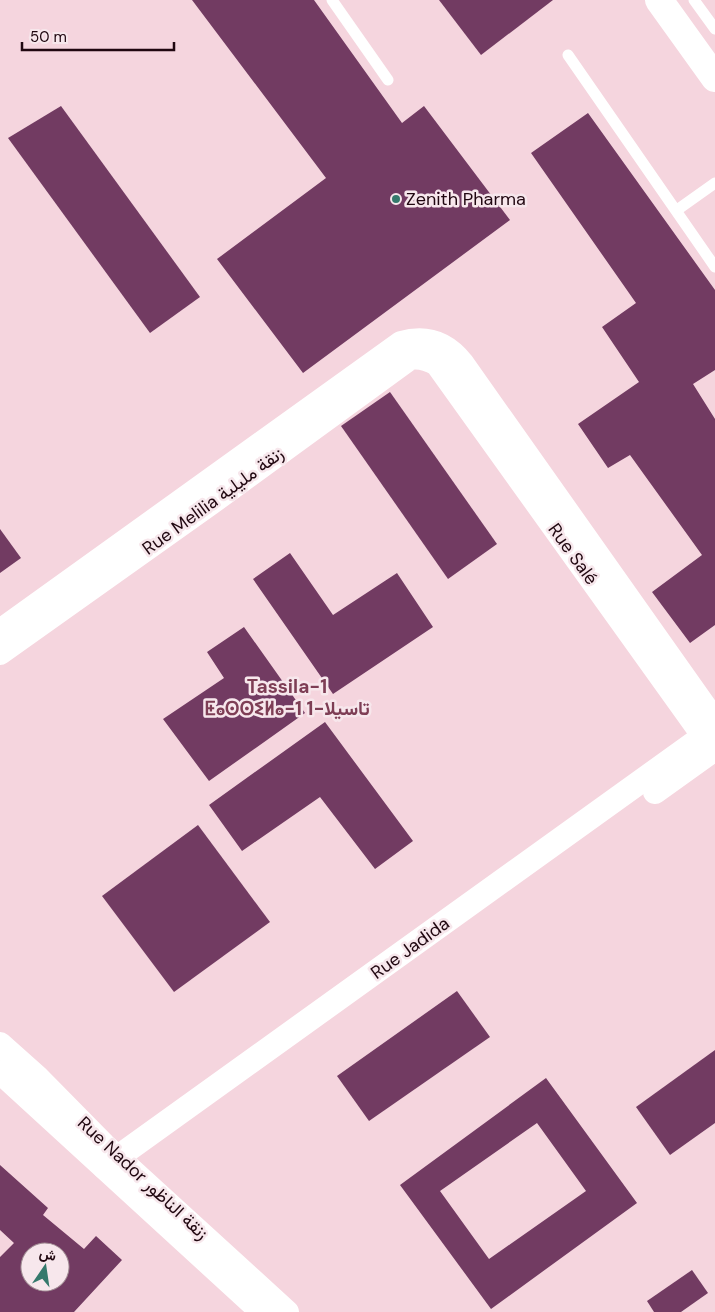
<svg xmlns="http://www.w3.org/2000/svg" width="715" height="1312" font-family="'DM Sans',Vazirmatn,'Noto Sans Tifinagh',sans-serif">
<style>
.building{fill:#723b62;fill-rule:evenodd}
.lines{fill:none;stroke-linecap:round;stroke-linejoin:round}
.service{stroke:#fff;stroke-width:11}
.minor{stroke:#fff;stroke-width:24}
.tertiary{stroke:#fff;stroke-width:28}
.poi-dot{fill:#35796c;stroke:#f7e7ec;stroke-width:2}
.labels{text-anchor:middle;stroke-width:5;stroke-linejoin:round;paint-order:stroke}
.poi-label{font-size:18px;fill:#200710;stroke:#f7e7ec;text-anchor:start}
.street-label{font-size:18px;fill:#200710;stroke:#f7e7ec}
.neighbourhood-label{font-size:19px;font-weight:bold;fill:#7e3e55;stroke:#f7e7ec}
</style>
<rect width="100%" height="100%" fill="#f5d5de"/>
<g class="building">
<polygon points="192,0 314,0 402,123 424,106 510,220 303,373 217,259 326,178"/>
<polygon points="439,0 553,0 481,55"/>
<polygon points="61,106 200,297 150,333 8,138"/>
<polygon points="588,113 715,290 715,370 693,384 715,419 715,625 690,643 652,592 702,555 630,455 608,468 578,424 639,382 602,327 636,303 531,153"/>
<polygon points="390,392 497,544 448,579 341,426"/>
<polygon points="0,529 21,558 0,573"/>
<polygon points="290,553 333,615 397,573 433,627 333,694 253,579"/>
<polygon points="244,627 305,713 209,781 163,719 224,678 207,652"/>
<polygon points="325,722 413,841 375,869 320,797 242,851 209,805"/>
<polygon points="198,825 270,922 174,992 102,896"/>
<polygon points="457,991 490,1037 369,1121 337,1076"/>
<polygon points="715,1050 715,1123 670,1155 636,1107"/>
<path d="M546,1078l91,125 -146,106 -91,-124zM537,1123l49,68 -97,68 -49,-68z"/>
<path d="M0,1165l48,43 -5,7 41,34 12,-13 26,24 -48,52h-74v-55l14,-14 -14,-13zM30,1252h30v30h-30z"/>
<polygon points="692,1270 708,1293 681,1312 654,1312 647,1301"/>
</g>
<g class="lines">
<g class="service">
<polyline points="332,0 388,80"/>
<polyline points="694,0 715,29"/>
<polyline points="568,55 715,267"/>
<polyline points="677,210 715,183"/>
</g>
<g class="minor">
<path d="M0,631l401,-288c25,-7 45,0 61,20l253,358"/>
<path d="M0,653l211,-150 199,-145c10,-2 18,1 27,6l278,388"/>
<polyline points="655,792 715,749"/>
<polyline points="0,1044 37,1077 104,1145 287,1312"/>
<polyline points="0,1072 262,1312"/>
<polyline points="104,1167 715,728"/>
</g>
<polyline class="tertiary" points="659,0 715,78"/>
</g>
<circle class="poi-dot" cx="396" cy="199" r="5"/>
<g class="labels">
<g class="poi-label">
<text x="406" y="205">Zenith Pharma</text>
</g>
<g class="street-label">
<text transform="translate(213 501) rotate(-36)" y="6">Rue Melilia زنقة مليلية</text>
<text transform="translate(573 554) rotate(54)" y="6">Rue Salé</text>
<text transform="translate(410 948) rotate(-36)" y="6">Rue Jadida</text>
<text transform="translate(143 1178) rotate(43)" y="6">Rue Nador زنقة الناظور</text>
</g>
<g class="neighbourhood-label">
<text x="287" y="693">Tassila-1<tspan x="287" dy="22">ⵟⴰⵙⵙⵉⵍⴰ-1 1-تاسيلا</tspan></text>
</g>
</g>
<g transform="translate(45 1267) rotate(13)"><circle r="24" fill="#f7e7ec" stroke="#a18d94"/>
<path d="M0-4L9 19L0 12L-9 19Z" fill="#35796c"/>
<text y="-8" font-size="14" font-weight="bold" text-anchor="middle" fill="#200710">ش</text>
</g>
<path d="M22 42v8h152v-8" fill="none" stroke="#200710" stroke-width="2.5"/>
<text x="30" y="42" font-size="15" fill="#200710" stroke="#f7e7ec" stroke-width="4" paint-order="stroke">50 m</text>
</svg>
